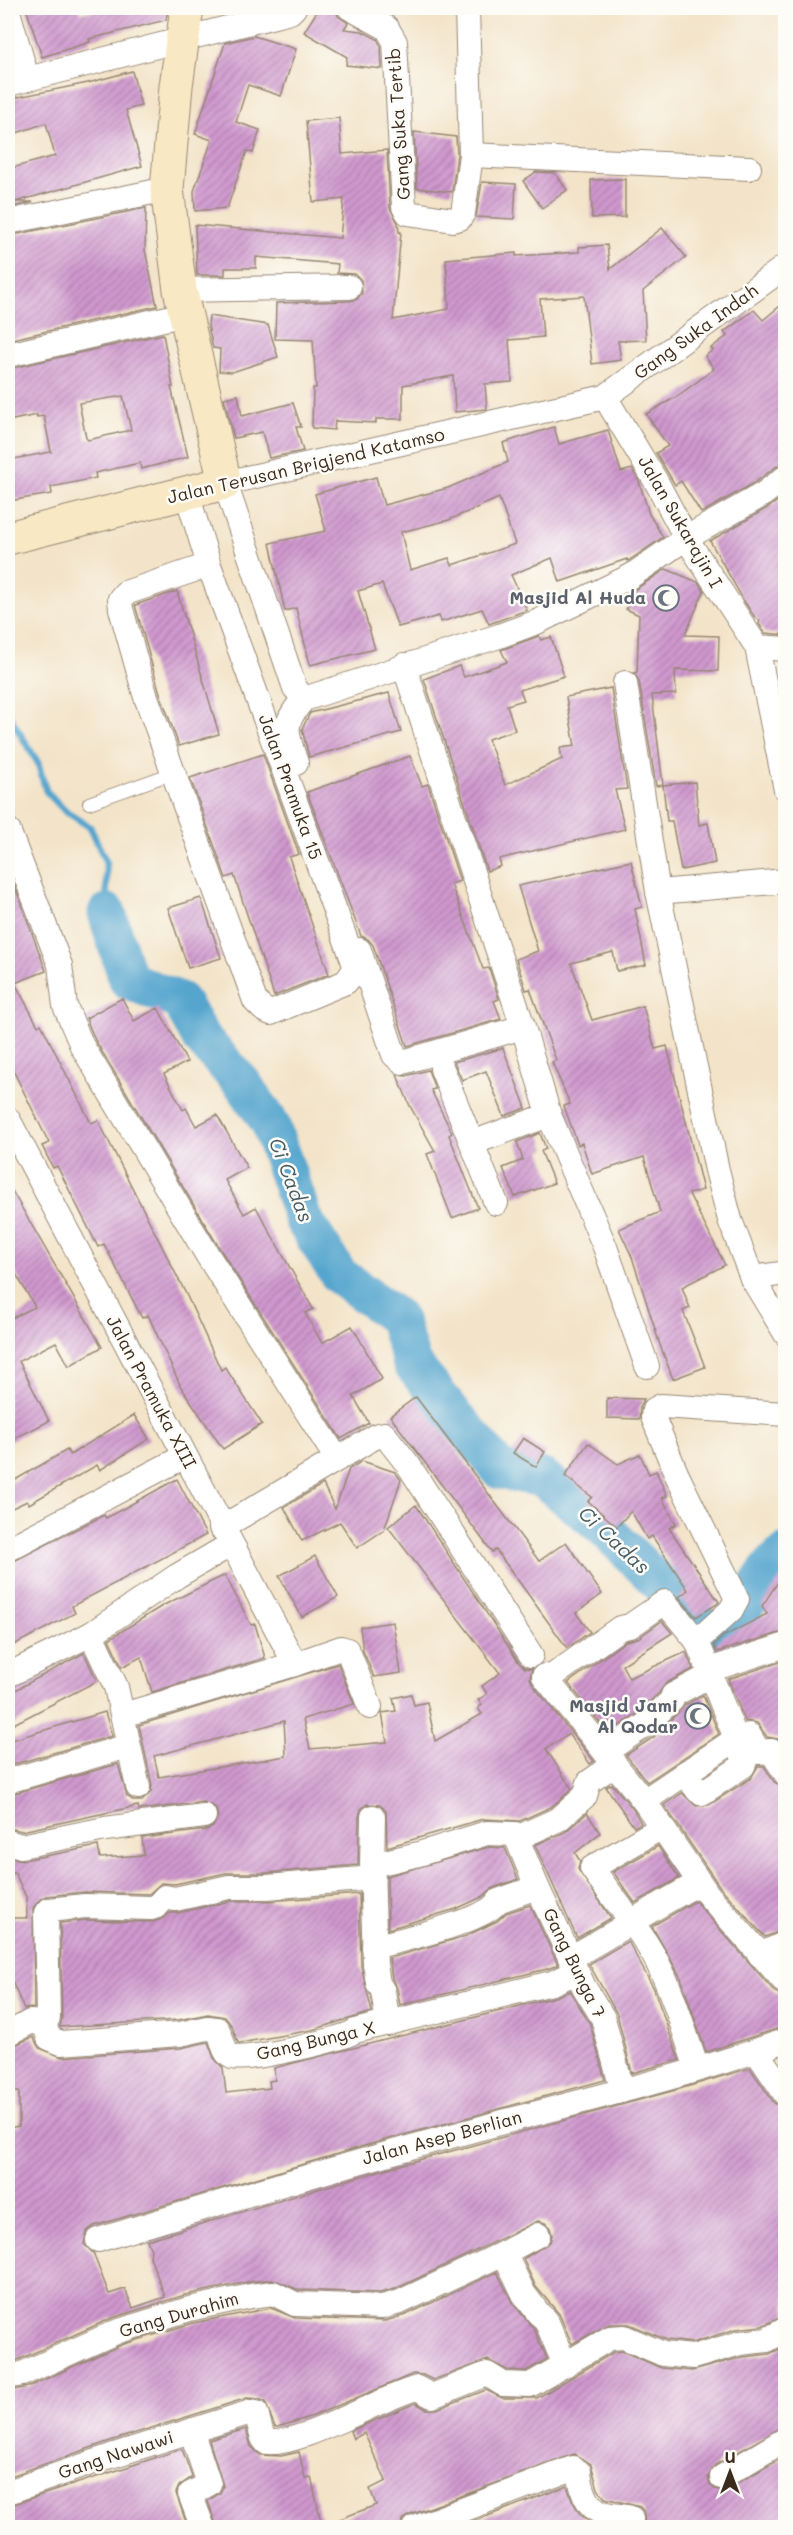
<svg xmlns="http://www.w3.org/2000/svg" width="793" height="2535" font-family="Mali,sans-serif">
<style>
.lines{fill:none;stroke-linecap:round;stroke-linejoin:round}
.stream{stroke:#54a5ce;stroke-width:7}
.river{stroke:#54a5ce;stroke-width:39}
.building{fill:url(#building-hatch);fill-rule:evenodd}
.lane-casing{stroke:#978774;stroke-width:14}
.street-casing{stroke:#978774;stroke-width:26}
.secondary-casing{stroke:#978774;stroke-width:35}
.lane{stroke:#fff;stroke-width:12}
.street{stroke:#fff;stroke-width:24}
.secondary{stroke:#f8e8c3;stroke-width:33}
.labels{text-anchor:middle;stroke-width:5;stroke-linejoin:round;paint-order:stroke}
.street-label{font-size:18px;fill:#3b2a1e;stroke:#fdfcf7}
.worship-label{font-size:18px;font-weight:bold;fill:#5b616d;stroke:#fdfcf7;text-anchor:end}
.water-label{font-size:20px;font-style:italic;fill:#455b64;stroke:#fdfcf7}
</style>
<defs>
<pattern id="building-hatch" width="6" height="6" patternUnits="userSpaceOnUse" patternTransform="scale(1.5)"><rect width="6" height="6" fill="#d099cf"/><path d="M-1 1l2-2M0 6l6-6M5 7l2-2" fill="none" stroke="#aa7da7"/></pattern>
</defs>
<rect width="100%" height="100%" fill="#fdfcf7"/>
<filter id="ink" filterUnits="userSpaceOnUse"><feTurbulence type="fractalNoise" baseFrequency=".0167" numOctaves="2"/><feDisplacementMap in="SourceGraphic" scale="12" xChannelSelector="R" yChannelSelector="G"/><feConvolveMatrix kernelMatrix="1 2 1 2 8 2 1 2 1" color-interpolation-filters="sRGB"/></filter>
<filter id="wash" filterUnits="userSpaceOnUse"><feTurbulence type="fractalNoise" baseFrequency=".008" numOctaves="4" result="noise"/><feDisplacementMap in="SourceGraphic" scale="24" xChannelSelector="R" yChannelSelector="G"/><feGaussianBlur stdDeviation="1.35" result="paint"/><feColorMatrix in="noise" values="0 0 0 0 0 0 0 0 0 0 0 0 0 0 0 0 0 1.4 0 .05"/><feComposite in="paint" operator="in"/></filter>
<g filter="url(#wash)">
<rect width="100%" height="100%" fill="#f3e4c9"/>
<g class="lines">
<polyline class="stream" points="8,714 38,763 46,791 64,810 90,827 106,862 107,913"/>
<path class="river" d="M107,913l21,67 52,21 21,37 42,46 27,39 33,96 36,56 58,43 15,46 88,106 43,8 59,48 111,110c7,-4 15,-8 20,-14 19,-21 29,-53 53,-69"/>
</g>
<g id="blocks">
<g class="building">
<polygon points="26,8 79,8 81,13 103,8 168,8 166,20 89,39 90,42 42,57"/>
<polygon points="319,8 336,8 338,16 348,23 344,29 362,31 377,39 381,46 382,69 346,65 347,57 304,32"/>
<polygon points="254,36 296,49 281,96 248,85 236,122 260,130 253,153 247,151 227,208 195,211 194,191 212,140 195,134 225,43"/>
<polygon points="132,71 141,106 126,110 142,166 15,202 33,202 8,208 8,169 55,156 46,123 8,136 8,99 88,83"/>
<polygon points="339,118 342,154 387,150 390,208 398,223 399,232 401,232 393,320 449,309 446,259 516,253 516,256 579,252 579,247 607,245 610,269 662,228 686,257 643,291 646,340 618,341 621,360 592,364 584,296 540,299 543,337 509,340 512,382 485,384 487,409 455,412 453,376 403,385 403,419 376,419 376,423 335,421 334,430 312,428 313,388 316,388 313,340 275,339 276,303 350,301 357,299 362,293 361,280 355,274 337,273 338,264 256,257 256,268 225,268 225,275 197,275 195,225 340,238 344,199 313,202 306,121"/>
<polygon points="414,132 456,137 457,154 452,192 417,188"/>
<polygon points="536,172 555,173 567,190 542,208 523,181"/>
<polygon points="625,179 625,217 592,218 591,180"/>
<polygon points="482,182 516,184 514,219 476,217"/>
<polygon points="146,208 145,250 157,306 8,340 8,286 12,285 8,260 8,236"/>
<polygon points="786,301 786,463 777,466 754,483 701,513 681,481 675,485 656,453 668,446 646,414 676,397 714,369 705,356 713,350 711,348 727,336 724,332 754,310 763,320"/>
<polygon points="209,316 268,325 278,357 232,372 219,371 220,349 213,348 208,326"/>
<path d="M163,334l10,53h-2l17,70 -47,12 -1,-6 -45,10 1,5 -45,9 1,7 -44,7v-41l43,-8 -7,-36 -7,1v-2l-29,6v-52zM123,396l8,34 -43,10 -2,-2 -7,-35z"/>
<polygon points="238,395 242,416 293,403 301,427 296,427 303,451 269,458 262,432 234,438 224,398"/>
<path d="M554,427l5,17 49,-14 13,42 11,-3 7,12 10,33 14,23 -35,24 -1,-2 -67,23 -8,-24 -41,17 16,35 -38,14 -7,-15 -41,13 -2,-6 -41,11 -16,-43 -24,7 17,58 -65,16 -14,-57 -11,3 -15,-68 56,-12 -11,-37 61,-17 8,28 64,-17 60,-26 -5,-19zM499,498l16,46 -63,21 -3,-7 -39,12 -9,-38 48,-12z"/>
<polygon points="786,495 786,550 780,553 786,562 786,635 765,633 759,624 760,620 756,619 744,601 710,541 769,507"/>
<polygon points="666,569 698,582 704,591 685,635 719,636 718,671 675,670 676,694 652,695 663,785 656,786 639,681 634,673 637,672 639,615 626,609 634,590"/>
<polygon points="177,591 219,734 179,746 159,690 135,605"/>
<polygon points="539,636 541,640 551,637 564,676 520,690 524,700 507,705 515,730 488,739 505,785 562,759 560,748 575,746 566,697 611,688 627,789 615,790 625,829 499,859 501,866 487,871 424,679 459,666 464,677 507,662 501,650"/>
<polygon points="389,693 401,732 309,757 302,729 310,713"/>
<polygon points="263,754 299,854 289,857 329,974 274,996 234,875 226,878 190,778"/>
<polygon points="410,756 422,786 428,784 460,881 451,884 483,969 489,968 499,999 494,1001 501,1019 407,1046 373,945 368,939 361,936 307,792"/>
<polygon points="695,782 699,825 708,823 715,863 681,870 672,821 667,821 663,785"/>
<polygon points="631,861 642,907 635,909 646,965 617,971 613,952 571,963 592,1020 643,1006 655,1049 667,1046 703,1190 689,1194 725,1265 682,1287 690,1308 683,1311 705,1367 673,1379 660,1345 632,1257 619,1229 660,1212 644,1157 592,1174 582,1143 578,1145 564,1106 570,1104 552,1062 556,1060 530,989 526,990 516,959 538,951 518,886"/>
<polygon points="8,868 46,971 15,983 38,1026 41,1024 91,1123 98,1120 187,1296 221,1370 225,1367 262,1424 223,1449 181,1387 148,1315 142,1318 104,1244 98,1247 57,1166 53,1168 42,1146 49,1143 8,1060"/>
<polygon points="201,898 221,958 188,968 168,908"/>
<polygon points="122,998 134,1021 158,1008 187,1062 164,1074 183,1110 186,1108 196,1126 217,1115 247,1168 225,1180 244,1214 256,1207 313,1309 305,1313 322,1343 352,1326 382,1379 353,1396 369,1423 341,1439 220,1249 95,1040 86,1018"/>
<polygon points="503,1048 526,1108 504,1116 486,1071 462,1080 454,1062"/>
<polygon points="428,1070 435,1089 431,1090 452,1133 449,1135 478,1208 452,1218 427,1154 435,1151 410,1106 397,1075 406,1076"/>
<polygon points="540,1133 546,1149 541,1151 554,1183 515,1197 503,1168 523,1160 517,1142"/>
<polygon points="8,1184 102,1347 69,1366 56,1342 19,1361 49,1421 8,1442 8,1320 35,1307 8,1260"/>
<polygon points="416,1397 539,1561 566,1542 602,1594 576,1613 590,1632 567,1648 496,1550 492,1552 390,1416"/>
<polygon points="607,1398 644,1399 640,1407 639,1419 607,1418"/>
<polygon points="134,1415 149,1439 100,1470 97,1465 29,1504 27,1501 8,1510 8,1484 67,1450 70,1455"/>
<polygon points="523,1438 545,1452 536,1467 513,1453"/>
<polygon points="588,1443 618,1464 640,1454 649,1474 656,1471 667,1496 662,1498 676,1524 669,1528 719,1602 717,1604 696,1617 679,1597 688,1590 652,1536 647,1539 631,1511 617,1527 588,1501 592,1497 565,1476"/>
<polygon points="362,1461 395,1472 401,1480 384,1530 357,1548 340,1522 302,1541 284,1507 323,1484 335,1509 349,1469"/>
<polygon points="177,1479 206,1535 72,1606 75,1613 8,1648 8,1564 104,1515 106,1518"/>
<path d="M416,1505l103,158 6,5 7,1 -2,9 3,7 61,76 -4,3 -21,-30 -23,15 26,40 -21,18 -31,14 -37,-2 -96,28 -1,-36 -6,-6 -13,-1 -6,5 -2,8 -1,48 -92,8h-40l-51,11 -14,-1 -12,11 -64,-2 -38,4 -8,4 -6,8 1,100 -10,1 -16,-37v-52h5v-2h14l-1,-21 -11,-24h-5l-1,-16 15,3 74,-14 2,12 44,-3 -2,-17 64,-8 7,-3 5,-12 -3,-8 -12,-5 -64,8 -1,-4 -116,25 -14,-3v-33l110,-31 9,32 7,5h8l9,-9 1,-7 -13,-60 199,-61 16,40 -51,15 7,30 77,-7 -5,-29 14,-2 -3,-13 18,-4 3,11 13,-3 8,39 47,-27 -4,-6 4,-3 -4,-5 9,-6 -5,-8 18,-13 -112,-146zM284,1721l2,35 -127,21 -5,-21z"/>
<polygon points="315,1556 338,1597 302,1617 279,1576"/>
<polygon points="786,1570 786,1631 717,1652 714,1645 724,1636 767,1614 762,1606"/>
<polygon points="225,1575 251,1625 255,1624 265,1658 152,1692 141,1657 122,1667 109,1639 162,1606"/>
<polygon points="662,1621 672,1633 622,1665 629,1678 686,1652 693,1669 666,1683 659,1693 635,1715 608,1733 568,1683 626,1641 638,1638"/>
<polygon points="393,1622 401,1673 374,1677 363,1651 360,1627"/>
<polygon points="84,1653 97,1681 8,1727 8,1694"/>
<polygon points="786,1660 786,1747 778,1739 767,1737 757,1723 745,1721 728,1679"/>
<polygon points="703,1695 719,1734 647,1782 626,1755 654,1737 685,1705"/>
<polygon points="105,1712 112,1736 8,1766 8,1741"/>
<polygon points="758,1766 764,1766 774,1782 786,1788 786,1929 765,1937 720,1887 664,1805 682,1793 696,1806 709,1805 751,1778"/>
<polygon points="612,1784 633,1809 641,1823 634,1827 606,1787"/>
<polygon points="587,1813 600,1833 575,1853 580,1861 578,1869 611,1918 577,1938 535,1845 565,1832"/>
<polygon points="658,1846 679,1878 635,1903 613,1872"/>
<polygon points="489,1847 505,1848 518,1879 493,1888 482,1897 456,1909 388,1929 387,1876"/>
<polygon points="359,1894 361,1966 372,2012 312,2030 240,2043 238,2043 232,2026 225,2017 208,2014 178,2020 60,2027 62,2018 60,1923 86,1920 151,1922 162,1919 170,1913 178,1913 231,1901 268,1901"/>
<polygon points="695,1901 775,1992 786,1997 786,2026 706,2052 681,1978 652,1926"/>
<polygon points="530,1905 558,1965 547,1969 400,2005 397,1988 392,1978 389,1958 466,1936 497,1921 506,1913"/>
<polygon points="628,1941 654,1989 679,2060 632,2073 617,2014 589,1964"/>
<polygon points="570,1991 590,2024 605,2080 381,2141 94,2226 87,2231 84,2244 93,2253 109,2294 125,2289 133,2308 165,2297 150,2257 151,2250 147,2240 389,2168 676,2090 750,2068 774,2103 786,2109 786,2315 762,2326 736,2329 692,2343 667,2340 629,2324 609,2324 572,2344 559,2314 536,2287 523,2259 550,2242 552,2235 550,2228 545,2223 538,2221 395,2289 380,2293 299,2290 272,2279 248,2282 185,2295 112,2318 18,2360 8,2363 8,2128 19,2126 19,2092 10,2092 8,2082 8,2048 33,2037 39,2048 62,2057 181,2048 208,2042 214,2058 223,2068 226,2093 270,2088 269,2081 275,2080 274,2068 555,1997"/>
<polygon points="497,2272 512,2302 534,2329 547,2359 526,2371 507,2370 488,2360 433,2380 423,2375 413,2374 313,2416 278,2427 275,2427 265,2402 259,2399 247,2398 107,2442 8,2477 8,2391 28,2387 121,2345 193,2323 271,2308 295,2318 385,2321 406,2315"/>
<polygon points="786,2346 786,2425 715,2465 708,2477 710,2484 715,2489 723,2491 786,2456 786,2528 645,2528 644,2512 640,2507 605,2498 598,2489 591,2464 574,2454 410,2515 404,2519 400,2528 217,2528 208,2501 220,2493 223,2486 209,2440 246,2429 251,2446 260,2455 281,2456 299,2452 305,2478 311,2477 322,2526 376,2505 370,2489 386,2481 364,2433 353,2439 350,2431 406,2407 416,2403 426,2409 437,2409 486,2390 502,2398 537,2398 614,2352 622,2351 661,2368 692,2371 743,2357 769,2354"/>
<polygon points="182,2449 192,2477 179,2486 176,2493 188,2528 12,2528 8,2506"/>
<polygon points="567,2486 572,2500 580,2514 590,2523 602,2528 456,2528"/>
</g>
</g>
</g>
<g filter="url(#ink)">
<use href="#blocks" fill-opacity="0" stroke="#978774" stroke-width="1.5"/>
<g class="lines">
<g class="lane-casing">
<polyline id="lane" points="89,803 173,773"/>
</g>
<g class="street-casing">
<g id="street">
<polyline points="350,8 387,28 395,42 404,207 408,213 453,220 460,218 463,213 471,155 467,8"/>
<polyline points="8,11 27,78"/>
<polyline points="8,84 290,12 294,8"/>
<polyline points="471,155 749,168"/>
<polyline points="8,222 167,189"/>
<polyline points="180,290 349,287"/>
<polyline points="8,355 185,314"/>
<polyline points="605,397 657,483 686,538 757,647 786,790"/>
<polyline points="187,494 209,565 356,968 346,982 271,1013 263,1009 255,1001 145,694 121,609 120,599 125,593 209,565"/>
<polyline points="757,647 786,649"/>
<polyline points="404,665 523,1027 549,1115 605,1247 647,1366"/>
<polyline points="625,683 658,892 717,1170 730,1220 752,1278 786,1334"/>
<polyline points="304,699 295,688 225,483 605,397 786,266"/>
<path d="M296,763c-10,-31 -15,-39 8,-64l195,-63 38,-14 94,-46 55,-38 76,-43 24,-18"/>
<polyline points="8,830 60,965 65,1006 82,1046 208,1256 337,1459"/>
<polyline points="658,892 786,881"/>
<polyline points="359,950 394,1055 403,1062 523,1027"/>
<polyline points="442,1069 496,1203"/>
<polyline points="8,1119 295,1664"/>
<polyline points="472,1143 549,1115"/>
<polyline points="752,1278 786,1273"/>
<polyline points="221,1528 378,1435 384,1434 409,1466 531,1655"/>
<polyline points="8,1549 185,1456"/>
<polyline points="91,1634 116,1687 138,1787"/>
<polyline points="709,1670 786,1645"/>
<polyline points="8,1675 91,1634 177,1576 230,1545"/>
<polyline points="544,1676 644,1801 709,1896 786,1983"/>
<polyline points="547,1680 620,1628 630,1626 665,1602 697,1641"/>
<polyline points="123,1715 295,1664 341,1648 347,1650 350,1656 370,1707"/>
<polyline points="605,1752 644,1726 672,1700 673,1695 711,1675"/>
<polyline points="685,1773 698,1791 702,1793 743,1766 745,1761 697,1641 731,1610 737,1599 676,1473 653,1417 654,1410 661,1406 786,1414"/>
<polyline points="8,1781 128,1746"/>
<polyline points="644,1801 736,1739 749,1735 759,1752 771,1751 786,1774"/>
<polyline points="373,1817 372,1865 375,1964 378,1983 383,1991 388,2024"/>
<path d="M662,1827l-70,41c23,34 53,66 70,104 15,31 23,64 35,96"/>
<polyline points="517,1838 559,1819 585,1796 589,1782 615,1764"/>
<polyline points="8,1842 21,1846 105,1829 204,1816"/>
<polyline points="372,1865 419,1854 487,1833 515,1834 537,1887 584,1987 603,2018 622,2089"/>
<path d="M374,1947c25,-7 113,-26 124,-46l39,-14"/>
<polyline points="760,1955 786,1943"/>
<path d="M570,1958c44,-24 85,-52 129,-75"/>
<path d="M44,2023l5,15 12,5 119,-9 27,-6 10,1c6,7 5,24 15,28 12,5 114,-18 123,-26l197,-48 25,-11"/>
<polyline points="44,2023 48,2018 46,1913 49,1910 85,1906 151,1908 157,1906 165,1897 175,1899 229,1887 267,1887 373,1878"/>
<polyline points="8,2034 30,2022 44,2023"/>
<polyline points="756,2051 786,2095"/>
<path d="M98,2240c128,-39 255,-78 383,-112 101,-28 206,-51 305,-88"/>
<polyline points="504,2253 538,2235"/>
<polyline points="8,2377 22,2374 116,2332 189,2309 251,2296 273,2293 295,2304 382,2307 400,2302 504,2253 524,2294 539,2314 546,2320 565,2365"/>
<polyline points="193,2430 194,2439 209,2484 190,2494 203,2528"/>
<polyline points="722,2477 786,2439"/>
<path d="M8,2492l103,-36 140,-44 5,1 7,25 3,4c33,5 113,-44 151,-54l15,8 55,-22 16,10 27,1 80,-47 14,-1 39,17 30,3 47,-14 27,-3 19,-11"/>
<path d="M415,2528l158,-60 6,4c3,21 9,40 32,43 7,1 13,1 20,3v10"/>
</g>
</g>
<g class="secondary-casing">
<polyline id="secondary" points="8,538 225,483 180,290 167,189 176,86 187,8"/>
</g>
<use href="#lane" class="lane"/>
<use href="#street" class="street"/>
<use href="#secondary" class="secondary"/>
</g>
</g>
<defs>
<g id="mosque-ring" transform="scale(1.35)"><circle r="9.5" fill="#fdfcf7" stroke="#6b7280" stroke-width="1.5"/><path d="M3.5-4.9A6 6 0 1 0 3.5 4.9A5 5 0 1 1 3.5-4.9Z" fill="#6b7280"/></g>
</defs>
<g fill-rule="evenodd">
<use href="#mosque-ring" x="666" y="598"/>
<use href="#mosque-ring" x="698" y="1716"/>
</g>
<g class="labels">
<g class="street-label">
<text transform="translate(399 124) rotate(-94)" y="6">Gang Suka Tertib</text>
<text transform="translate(696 332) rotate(-36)" y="6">Gang Suka Indah</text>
<text transform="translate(306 466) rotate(-13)" y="6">Jalan Terusan Brigjend Katamso</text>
<text transform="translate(680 522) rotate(60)" y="6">Jalan Sukarajin I</text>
<text transform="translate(290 787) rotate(70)" y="6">Jalan Pramuka 15</text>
<text transform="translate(151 1392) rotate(62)" y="6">Jalan Pramuka XIII</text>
<text transform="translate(574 1963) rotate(64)" y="6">Gang Bunga 7</text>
<text transform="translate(316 2041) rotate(-13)" y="6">Gang Bunga X</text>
<text transform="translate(442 2138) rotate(-15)" y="6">Jalan Asep Berlian</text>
<text transform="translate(179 2315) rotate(-16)" y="6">Gang Durahim</text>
<text transform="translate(116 2455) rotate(-18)" y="6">Gang Nawawi</text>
</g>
<g class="worship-label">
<text x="646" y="604">Masjid Al Huda</text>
<text x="678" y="1712">Masjid Jami<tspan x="678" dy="21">Al Qodar</tspan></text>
</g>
<g class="water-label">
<text transform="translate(291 1180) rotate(69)" y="7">Ci Cadas</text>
<text transform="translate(614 1540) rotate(43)" y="7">Ci Cadas</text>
</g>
</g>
<rect width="793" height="2535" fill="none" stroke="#fdfcf7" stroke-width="30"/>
<g transform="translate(730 2472)" stroke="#fdfcf7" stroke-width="4.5" paint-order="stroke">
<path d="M0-4.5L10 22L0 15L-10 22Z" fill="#3b2a1e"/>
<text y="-9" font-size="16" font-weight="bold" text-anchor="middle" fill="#3b2a1e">U</text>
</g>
</svg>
